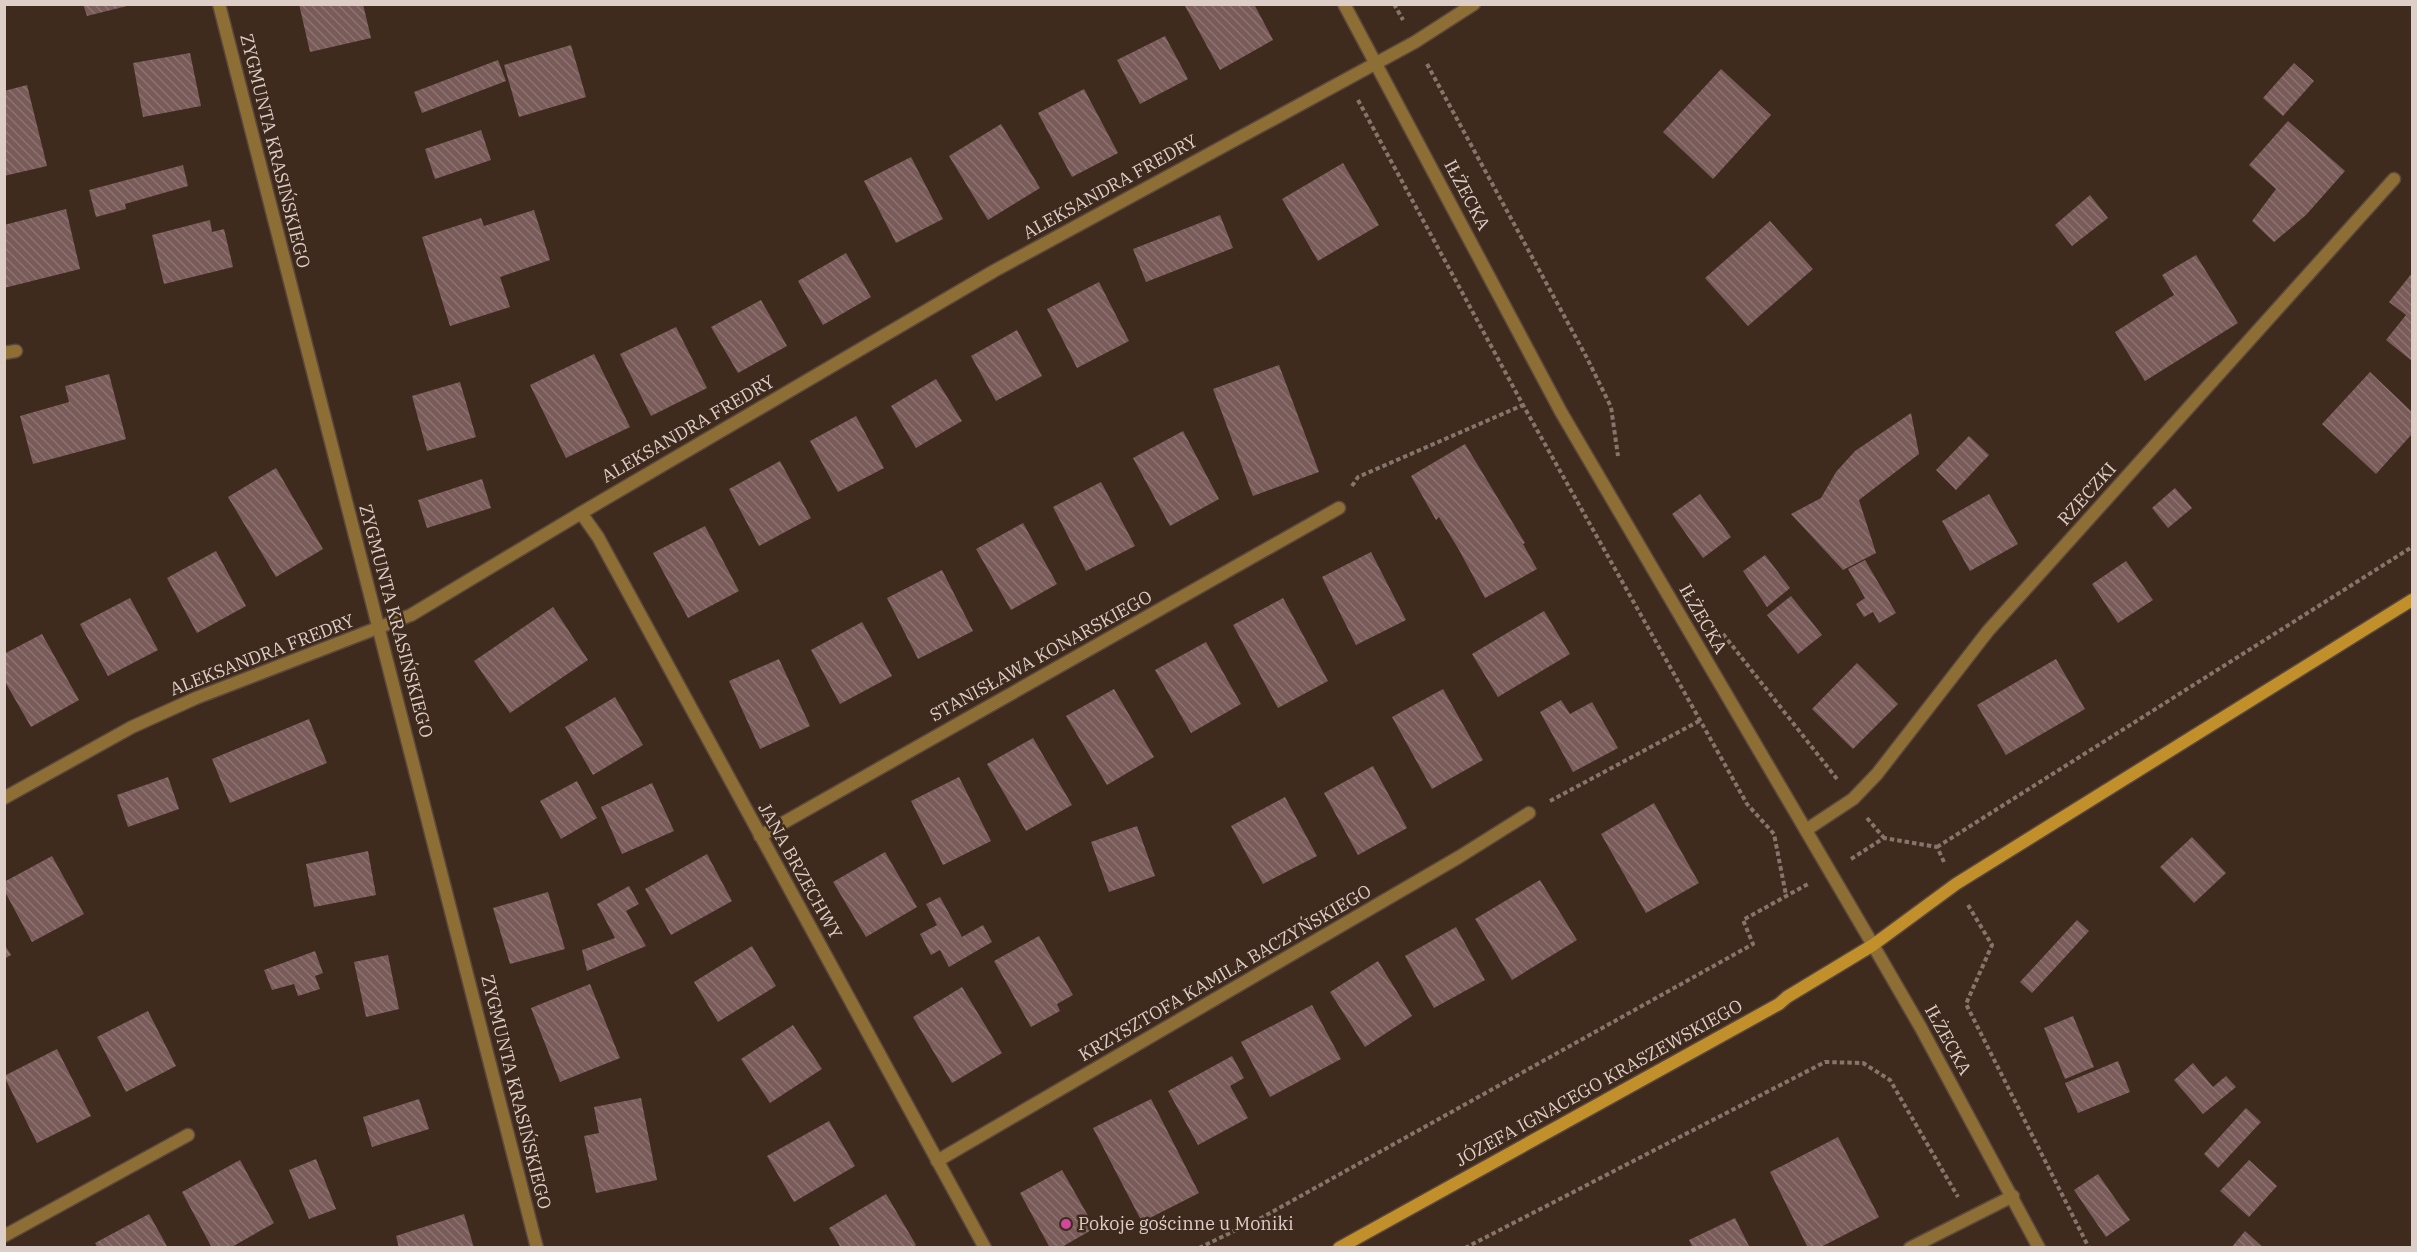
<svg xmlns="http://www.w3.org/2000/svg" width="2417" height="1252" font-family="'IBM Plex Serif',serif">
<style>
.building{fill:url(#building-back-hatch)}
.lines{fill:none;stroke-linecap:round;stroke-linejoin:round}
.minor-casing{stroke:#5b483d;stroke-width:15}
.tertiary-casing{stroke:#5b483d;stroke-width:15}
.secondary-casing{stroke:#5b483d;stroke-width:15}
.path{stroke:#86756b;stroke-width:4;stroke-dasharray:4.5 3;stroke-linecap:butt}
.minor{stroke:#8d6e35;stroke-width:12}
.tertiary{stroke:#8d6e35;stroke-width:12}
.secondary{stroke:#c2902a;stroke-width:12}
.hotel-dot{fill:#d1479c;stroke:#3f2a1e;stroke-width:2}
.labels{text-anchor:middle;stroke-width:5;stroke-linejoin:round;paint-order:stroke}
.street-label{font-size:18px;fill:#ddcfc8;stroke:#3f2a1e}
.poi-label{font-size:18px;fill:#ddcfc8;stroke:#3f2a1e;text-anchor:start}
</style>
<defs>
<pattern id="building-back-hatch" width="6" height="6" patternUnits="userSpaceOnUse" patternTransform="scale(1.5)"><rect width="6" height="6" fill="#795c5a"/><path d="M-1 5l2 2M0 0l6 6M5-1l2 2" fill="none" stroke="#8c7270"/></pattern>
</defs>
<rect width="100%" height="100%" fill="#3f2a1e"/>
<g class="building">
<polygon points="83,4 127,4 127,6 87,16"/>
<polygon points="299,4 363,4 371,38 310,52"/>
<polygon points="1184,4 1254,4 1273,40 1220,70"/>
<polygon points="1165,36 1188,79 1140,104 1117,60"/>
<polygon points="571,45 586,97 519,117 504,65"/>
<polygon points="190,53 201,106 143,117 133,63"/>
<polygon points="498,60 506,81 422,113 414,92"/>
<polygon points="2294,63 2314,81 2283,116 2263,98"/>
<polygon points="1721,69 1771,115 1713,179 1663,132"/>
<polygon points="27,85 47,166 4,176 4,91"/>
<polygon points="1084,89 1118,153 1072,177 1038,113"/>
<polygon points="2288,121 2345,171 2306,215 2274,242 2252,221 2276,189 2249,165"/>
<polygon points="1001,124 1040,188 988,220 949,156"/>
<polygon points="481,130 491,160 435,179 425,149"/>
<polygon points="911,157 943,219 896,243 864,181"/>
<polygon points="1343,163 1379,225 1318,261 1282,199"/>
<polygon points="183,165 188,186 125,204 126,209 96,217 89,190"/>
<polygon points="2090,195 2108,218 2072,246 2055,225"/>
<polygon points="66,209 80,269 4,288 4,225"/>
<polygon points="534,210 550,260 500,277 510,307 450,326 422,237 481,218 484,226"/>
<polygon points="1220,215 1233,248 1146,282 1133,249"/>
<polygon points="210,220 212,232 224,229 233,267 164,284 152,235"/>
<polygon points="1770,221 1813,269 1748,326 1705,278"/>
<polygon points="846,253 871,297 823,325 798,281"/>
<polygon points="2196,255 2238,323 2145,381 2115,332 2174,295 2162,275"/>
<polygon points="2412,273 2412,361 2386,340 2406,315 2389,302"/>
<polygon points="1099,282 1129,341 1077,368 1047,309"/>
<polygon points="761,300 787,346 738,373 711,327"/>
<polygon points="676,327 707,388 651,416 620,354"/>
<polygon points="1017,330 1042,376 996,401 971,356"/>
<polygon points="594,354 630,427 566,458 530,385"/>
<polygon points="1279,365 1319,472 1253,496 1213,389"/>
<polygon points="2370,372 2412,412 2412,434 2376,474 2322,424"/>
<polygon points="109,374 126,439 33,464 20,416 69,402 65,386"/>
<polygon points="936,379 962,421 916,448 891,406"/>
<polygon points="460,382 476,437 427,451 412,396"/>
<polygon points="1911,413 1919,454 1859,500 1876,553 1843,570 1791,514 1821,498 1836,472 1855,451"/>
<polygon points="856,416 884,468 838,492 810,441"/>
<polygon points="1183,431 1219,499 1170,526 1133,458"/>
<polygon points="1969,436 1989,455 1956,490 1936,470"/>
<polygon points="1465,444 1525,543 1523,544 1537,569 1485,598 1459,550 1439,517 1436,520 1411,476"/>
<polygon points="780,461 811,518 759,546 729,489"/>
<polygon points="276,468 323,549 276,577 228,497"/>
<polygon points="482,479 491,508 427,528 418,500"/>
<polygon points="1101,482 1135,546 1086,571 1053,507"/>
<polygon points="2175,488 2192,508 2168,528 2152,508"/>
<polygon points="1700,494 1731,537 1703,558 1672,514"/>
<polygon points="1989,494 2018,544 1970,571 1942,521"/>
<polygon points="1023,523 1057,584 1011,610 976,549"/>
<polygon points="705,526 739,591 688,618 653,553"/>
<polygon points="216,551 246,606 197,633 167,578"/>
<polygon points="1371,552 1406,620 1356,645 1322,577"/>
<polygon points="1765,555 1790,588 1767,607 1743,571"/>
<polygon points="1865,560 1896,613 1879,623 1873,612 1864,617 1856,604 1865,598 1848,569"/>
<polygon points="2126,561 2153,600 2118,623 2092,584"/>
<polygon points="942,570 973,631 918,659 887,598"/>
<polygon points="1791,596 1822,635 1798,654 1767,615"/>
<polygon points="130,598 158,650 108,676 80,624"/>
<polygon points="1283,598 1328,681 1278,708 1233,625"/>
<polygon points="553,607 588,660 510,713 474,661"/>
<polygon points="1544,611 1570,654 1498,697 1472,654"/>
<polygon points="862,622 892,676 840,704 811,650"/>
<polygon points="42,634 79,700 31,727 4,680 4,654"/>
<polygon points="1206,642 1241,704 1191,733 1155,670"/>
<polygon points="779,659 810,726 760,749 729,681"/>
<polygon points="2056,659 2085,709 2006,755 1977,705"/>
<polygon points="1857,663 1898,704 1853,749 1812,709"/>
<polygon points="1114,689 1154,757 1107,785 1066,716"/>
<polygon points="1443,689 1483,760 1432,789 1392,717"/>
<polygon points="615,697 643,745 593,775 565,727"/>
<polygon points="1561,700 1570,714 1592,702 1618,748 1573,772 1540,712"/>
<polygon points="309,719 327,763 230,803 212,759"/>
<polygon points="1033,738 1072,805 1026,831 987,764"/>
<polygon points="1373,766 1407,828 1358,855 1324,793"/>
<polygon points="168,777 179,809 128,827 117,795"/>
<polygon points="959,777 991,841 943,865 911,801"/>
<polygon points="577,781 597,818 561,839 540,801"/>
<polygon points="652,783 674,831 622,854 601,807"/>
<polygon points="1285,797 1317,856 1263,884 1231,826"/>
<polygon points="1654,803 1699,883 1646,913 1601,834"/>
<polygon points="1137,826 1155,876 1109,892 1091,842"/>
<polygon points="2192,837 2226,873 2194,903 2160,867"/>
<polygon points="368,851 376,895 314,907 306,864"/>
<polygon points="885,852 917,907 866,937 833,882"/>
<polygon points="707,854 732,901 671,935 645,889"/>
<polygon points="52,856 84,914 32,942 4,890 4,882"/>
<polygon points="1540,880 1577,940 1512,980 1475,919"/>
<polygon points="629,886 639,904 626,911 646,946 587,971 582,950 615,938 597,904"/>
<polygon points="548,892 565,949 510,964 493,908"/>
<polygon points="940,897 962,937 983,925 992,942 949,967 940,950 931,955 920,934 937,925 926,904"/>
<polygon points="2077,920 2089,931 2032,993 2020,982"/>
<polygon points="1456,927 1485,980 1434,1008 1405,956"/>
<polygon points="1039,936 1073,995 1057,1004 1060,1011 1031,1027 994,961"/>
<polygon points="4,944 11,955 4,959"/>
<polygon points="752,946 776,986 718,1022 694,982"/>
<polygon points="315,951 323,973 315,976 320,989 298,996 294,984 272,990 264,970"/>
<polygon points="388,955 399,1009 366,1017 354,962"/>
<polygon points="1378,961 1412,1016 1365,1047 1330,992"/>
<polygon points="590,984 620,1058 560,1082 531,1008"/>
<polygon points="962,987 1002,1053 952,1083 913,1017"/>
<polygon points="1312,1005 1341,1059 1270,1097 1241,1042"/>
<polygon points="148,1011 176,1066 126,1092 97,1037"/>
<polygon points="2073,1016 2094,1067 2065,1079 2044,1028"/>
<polygon points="793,1025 822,1069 770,1103 741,1059"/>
<polygon points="57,1049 91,1116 37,1143 4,1076"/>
<polygon points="1232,1056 1244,1078 1230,1086 1248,1118 1198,1145 1168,1091"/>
<polygon points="2118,1061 2130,1092 2078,1113 2065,1083"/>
<polygon points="2193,1063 2213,1087 2226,1076 2236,1087 2203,1114 2174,1080"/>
<polygon points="641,1098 657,1180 596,1193 584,1136 599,1133 594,1107"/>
<polygon points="419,1099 429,1129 372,1147 363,1117"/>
<polygon points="1151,1099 1199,1193 1142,1222 1093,1128"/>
<polygon points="2246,1108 2261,1122 2218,1168 2204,1154"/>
<polygon points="829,1121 855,1166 794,1202 767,1156"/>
<polygon points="1838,1137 1879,1217 1819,1248 1808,1248 1770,1172"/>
<polygon points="316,1159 336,1209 309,1219 289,1170"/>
<polygon points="240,1160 274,1223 230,1248 212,1248 182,1192"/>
<polygon points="2249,1160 2277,1186 2249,1217 2220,1191"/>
<polygon points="1062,1170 1095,1228 1060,1248 1050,1248 1020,1193"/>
<polygon points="2098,1174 2130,1220 2106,1237 2074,1190"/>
<polygon points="886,1194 916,1245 912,1248 841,1248 829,1228"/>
<polygon points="149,1214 168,1248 98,1248 95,1243"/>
<polygon points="464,1214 474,1248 399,1248 396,1236"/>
<polygon points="1735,1218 1750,1248 1693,1248 1689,1240"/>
<polygon points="2245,1231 2264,1248 2231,1248"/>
</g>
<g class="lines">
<g class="minor-casing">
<g id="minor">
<polyline points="219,4 537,1248"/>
<polyline points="1344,4 1561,412 1873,945"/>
<polyline points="4,353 16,351"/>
<polyline points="581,513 598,537 985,1248"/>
<polyline points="4,798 132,727 196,698 411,615 581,513 994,271 1415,42 1474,4"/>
<polyline points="1806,830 1853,799 1877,774 1988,631 2394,179"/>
<polyline points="760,836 1339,508"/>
<polyline points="937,1161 1459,857 1529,813"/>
<polyline points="4,1236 188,1135"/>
<polyline points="1910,1248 2013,1196"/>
</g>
</g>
<g class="tertiary-casing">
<polyline id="tertiary" points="1873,945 1921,1028 2039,1248"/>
</g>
<g class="secondary-casing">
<polyline id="secondary" points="1339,1248 1779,1004 1787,997 1873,945 1956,884 2412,600"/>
</g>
<g class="path">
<polyline points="1394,4 1403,20"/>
<polyline points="1427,64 1587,358 1611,407 1618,456"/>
<polyline points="1358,100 1523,405 1747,804 1774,834 1786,895"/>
<polyline points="1352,486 1358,477 1523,405"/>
<polyline points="1723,634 1837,779"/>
<polyline points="1550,801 1701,720"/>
<polyline points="1867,818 1884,838"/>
<polyline points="1937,847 2412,547"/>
<polyline points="1851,859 1884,838 1937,847 1944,862"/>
<polyline points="1968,905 1992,945 1966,1004 2089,1248"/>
<polyline points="1199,1248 1263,1217 1753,944 1743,920 1808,884"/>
<polyline points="1465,1248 1825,1062 1863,1063 1890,1080 1958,1197"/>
</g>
<use href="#minor" class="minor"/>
<use href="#tertiary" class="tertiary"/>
<use href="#secondary" class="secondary"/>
</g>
<circle class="hotel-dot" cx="1066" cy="1224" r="6"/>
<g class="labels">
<g class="street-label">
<text transform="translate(275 151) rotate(76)" y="6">ZYGMUNTA KRASIŃSKIEGO</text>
<text transform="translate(1110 187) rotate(-29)" y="6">ALEKSANDRA FREDRY</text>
<text transform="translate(1467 195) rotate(62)" y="6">IŁŻECKA</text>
<text transform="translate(688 429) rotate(-30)" y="6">ALEKSANDRA FREDRY</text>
<text transform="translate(2087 494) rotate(-48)" y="6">RZECZKI</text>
<text transform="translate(1703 619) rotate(60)" y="6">IŁŻECKA</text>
<text transform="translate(396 621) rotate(75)" y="6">ZYGMUNTA KRASIŃSKIEGO</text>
<text transform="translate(262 655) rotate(-21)" y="6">ALEKSANDRA FREDRY</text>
<text transform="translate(1041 656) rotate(-29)" y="6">STANISŁAWA KONARSKIEGO</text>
<text transform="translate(800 871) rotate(61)" y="6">JANA BRZECHWY</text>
<text transform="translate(1225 973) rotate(-30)" y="6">KRZYSZTOFA KAMILA BACZYŃSKIEGO</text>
<text transform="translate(1948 1040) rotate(61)" y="6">IŁŻECKA</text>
<text transform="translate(1599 1083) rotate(-29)" y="6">JÓZEFA IGNACEGO KRASZEWSKIEGO</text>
<text transform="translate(516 1092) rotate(76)" y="6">ZYGMUNTA KRASIŃSKIEGO</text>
</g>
<g class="poi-label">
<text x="1078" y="1230">Pokoje gościnne u Moniki</text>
</g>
</g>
<rect width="2417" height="1252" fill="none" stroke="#ddcfc8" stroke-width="12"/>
</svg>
